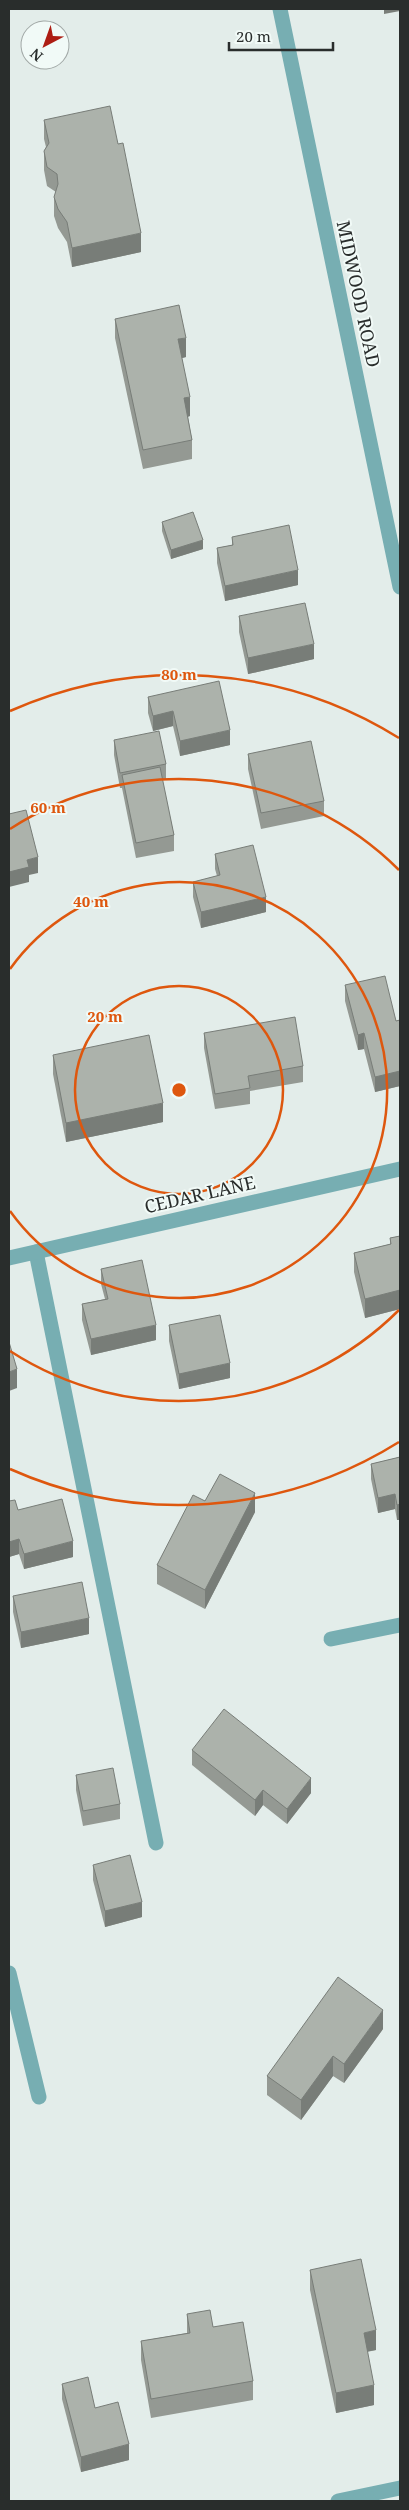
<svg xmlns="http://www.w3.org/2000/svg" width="409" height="2510" font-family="'Noto Serif',serif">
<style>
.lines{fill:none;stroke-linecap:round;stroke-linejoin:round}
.minor{stroke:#77aeb2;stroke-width:15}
.wall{fill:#949993}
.shaded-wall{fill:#787d78}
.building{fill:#acb2ab;stroke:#787d78}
.ring{fill:none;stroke:#de570e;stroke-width:2.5}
.labels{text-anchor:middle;stroke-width:4;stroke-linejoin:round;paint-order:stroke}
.street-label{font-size:18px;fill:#292d2c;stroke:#f1faf7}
.centre{fill:#de570e;stroke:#f1faf7;stroke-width:2.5}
.ring-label{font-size:15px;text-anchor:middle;font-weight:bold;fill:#de570e;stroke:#f1faf7;stroke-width:4;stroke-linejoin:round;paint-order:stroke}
</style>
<rect width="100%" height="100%" fill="#e3edea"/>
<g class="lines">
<g class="minor">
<polyline points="280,9 400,587"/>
<polyline points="36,1252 156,1843"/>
<polyline points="9,1258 400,1169"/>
<polyline points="331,1639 400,1625"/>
<polyline points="9,1973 39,2097"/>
<polyline points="338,2501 400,2488"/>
</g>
</g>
<g class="wall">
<polygon points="44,120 141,252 72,267 67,242 58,228 54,216 54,197 56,192 47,186 44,170 44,151 46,147 44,139"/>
<polygon points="115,319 186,357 182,358 190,416 188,417 192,440 192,459 143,469 115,338"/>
<polygon points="162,522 203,549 171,559 162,531"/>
<polygon points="232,537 298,585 225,601 217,563 217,548 232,545"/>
<polygon points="239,616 314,659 248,674 239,632"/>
<polygon points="148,697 230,745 180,756 173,726 153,731 148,713"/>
<polygon points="114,740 166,764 166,780 162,780 174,835 174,851 136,858 122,788 120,788 114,755"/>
<polygon points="248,754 324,801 324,816 261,829 248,769"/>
<polygon points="215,854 266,912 201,928 193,897 193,882 217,876 215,869"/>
<polygon points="345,985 396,1021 400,1020 400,1086 375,1092 364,1049 358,1050 345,1001"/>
<polygon points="204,1033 303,1066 303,1082 250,1091 250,1104 215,1109 204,1048"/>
<polygon points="53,1055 163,1122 66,1142 53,1074"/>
<polygon points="400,1236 400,1309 365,1318 354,1272 354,1253 390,1244 390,1238"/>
<polygon points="101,1269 156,1340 91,1355 82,1320 82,1304 105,1299 101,1284"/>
<polygon points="169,1325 230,1378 179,1389 169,1341"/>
<polygon points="400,1457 397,1520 395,1509 378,1513 371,1479 371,1464"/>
<polygon points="9,1501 18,1510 73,1557 24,1569 19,1554 9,1557"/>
<polygon points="205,1501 255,1512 205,1609 157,1584 157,1565"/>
<polygon points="13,1596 89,1634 21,1648 13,1612"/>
<polygon points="192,1750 311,1793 287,1824 263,1805 255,1816 192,1765"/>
<polygon points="76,1775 120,1804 120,1819 83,1826 76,1790"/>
<polygon points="93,1865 142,1917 105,1927 93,1880"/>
<polygon points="383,2029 344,2083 333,2076 301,2120 267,2095 267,2076"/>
<polygon points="310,2270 376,2350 367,2352 374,2405 336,2413 310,2290"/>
<polygon points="187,2314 213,2327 253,2381 253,2400 151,2418 141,2360 141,2341 187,2333"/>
<polygon points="62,2384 95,2408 129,2460 81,2472 62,2399"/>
</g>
<g class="shaded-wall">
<polygon points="384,9 400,9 400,11 384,14"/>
<polygon points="141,233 141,252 72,267 72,248"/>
<polygon points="186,338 186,357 178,359 178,339"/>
<polygon points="190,397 190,416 184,417 184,398"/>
<polygon points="203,540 203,549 171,559 171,550"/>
<polygon points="298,570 298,585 225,601 225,586"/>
<polygon points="314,644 314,659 248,674 248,658"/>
<polygon points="173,711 173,726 153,731 153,716"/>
<polygon points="230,730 230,745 180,756 180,741"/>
<polygon points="38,857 38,873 29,875 29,882 9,887 9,872 27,860"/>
<polygon points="266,897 266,912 201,928 201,912"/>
<polygon points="364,1033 364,1049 358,1050 358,1035"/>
<polygon points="400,1071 400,1086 375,1092 375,1077"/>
<polygon points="163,1103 163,1122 66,1142 66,1123"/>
<polygon points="400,1290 400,1309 365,1318 365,1299"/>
<polygon points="156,1325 156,1340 91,1355 91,1339"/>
<polygon points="230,1363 230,1378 179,1389 179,1374"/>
<polygon points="17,1369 17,1388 9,1391 9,1372"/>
<polygon points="255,1493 255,1512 205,1609 205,1590"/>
<polygon points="395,1494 395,1509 378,1513 378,1498"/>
<polygon points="400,1504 400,1520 397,1520 397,1505"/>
<polygon points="19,1539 19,1554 9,1557 9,1542"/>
<polygon points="73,1541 73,1557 24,1569 24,1554"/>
<polygon points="89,1618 89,1634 21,1648 21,1632"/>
<polygon points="311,1778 311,1793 287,1824 287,1809"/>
<polygon points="263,1790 263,1805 255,1816 255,1800"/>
<polygon points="142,1902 142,1917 105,1927 105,1911"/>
<polygon points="383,2010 383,2029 344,2083 344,2064"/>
<polygon points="333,2056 333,2076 301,2120 301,2100"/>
<polygon points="376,2330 376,2350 364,2352 364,2333"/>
<polygon points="374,2385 374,2405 336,2413 336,2393"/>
<polygon points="129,2444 129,2460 81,2472 81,2457"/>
</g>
<g class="building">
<polygon points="110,106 118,144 123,143 141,233 72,248 67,222 58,209 54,197 58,184 57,174 47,167 44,151 49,143 44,120"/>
<polygon points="179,305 186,338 178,339 190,397 184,398 192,440 143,450 115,319"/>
<polygon points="193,512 203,540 171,550 162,522"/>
<polygon points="289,525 298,570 225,586 217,548 233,545 232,537"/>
<polygon points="305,603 314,644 248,658 239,616"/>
<polygon points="219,681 230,730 180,741 173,711 153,716 148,697"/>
<polygon points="159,731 166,764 120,773 114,740"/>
<polygon points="311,741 324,801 261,813 248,754"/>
<polygon points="160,767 174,835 136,843 122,775"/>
<polygon points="26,810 38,857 27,860 29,867 9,872 9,814"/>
<polygon points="253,845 266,897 201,912 193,882 220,875 215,854"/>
<polygon points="385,976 396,1021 400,1020 400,1071 375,1077 364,1033 358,1035 345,985"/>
<polygon points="295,1017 303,1066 248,1076 250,1088 215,1094 204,1033"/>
<polygon points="149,1035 163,1103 66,1123 53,1055"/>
<polygon points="400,1236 400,1290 365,1299 354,1253 391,1244 390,1238"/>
<polygon points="142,1260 156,1325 91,1339 82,1304 108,1299 101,1269"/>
<polygon points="220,1315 230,1363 179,1374 169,1325"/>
<polygon points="9,1342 17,1369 9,1372"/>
<polygon points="400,1457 400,1504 397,1505 395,1494 378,1498 371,1464"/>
<polygon points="220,1474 255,1493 205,1590 157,1565 193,1495 205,1501"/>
<polygon points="62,1499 73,1541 24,1554 19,1539 9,1542 9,1501 15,1500 18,1510"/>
<polygon points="82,1582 89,1618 21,1632 13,1596"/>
<polygon points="224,1709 311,1778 287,1809 263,1790 255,1800 192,1750"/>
<polygon points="113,1768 120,1804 83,1811 76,1775"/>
<polygon points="130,1855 142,1902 105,1911 93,1865"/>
<polygon points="338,1977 383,2010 344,2064 333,2056 301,2100 267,2076"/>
<polygon points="361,2259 376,2330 364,2333 374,2385 336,2393 310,2270"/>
<polygon points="210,2310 213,2327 243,2322 253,2381 151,2399 141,2341 190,2333 187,2314"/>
<polygon points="88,2377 95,2408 118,2402 129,2444 81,2457 62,2384"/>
</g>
<g class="ring">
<circle cx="179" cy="1090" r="104"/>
<path d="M10 969A208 208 0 1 1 10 1211"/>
<path d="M399 1310A311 311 0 0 1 10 1351M10 829A311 311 0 0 1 399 870"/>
<path d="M399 1442A415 415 0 0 1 10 1469M10 711A415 415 0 0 1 399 738"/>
</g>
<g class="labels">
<g class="street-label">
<text transform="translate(358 294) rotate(78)" y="6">MIDWOOD ROAD</text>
<text transform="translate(200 1195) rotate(-13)" y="6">CEDAR LANE</text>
</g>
</g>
<circle cx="179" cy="1090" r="8" class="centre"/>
<g class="ring-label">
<text x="179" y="680">80 m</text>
<text x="48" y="813">60 m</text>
<text x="91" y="907">40 m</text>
<text x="105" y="1022">20 m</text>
</g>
<rect width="409" height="2510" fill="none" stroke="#292d2c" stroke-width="20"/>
<g transform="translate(45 45) rotate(221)"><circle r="24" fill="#f1faf7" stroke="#a1a8a6"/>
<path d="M0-4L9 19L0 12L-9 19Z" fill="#ad1d13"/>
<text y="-8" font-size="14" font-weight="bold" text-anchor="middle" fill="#292d2c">N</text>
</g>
<path d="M229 42v8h104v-8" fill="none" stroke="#292d2c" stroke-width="2.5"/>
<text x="236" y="42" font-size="15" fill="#292d2c" stroke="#f1faf7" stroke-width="4" paint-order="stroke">20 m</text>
</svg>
